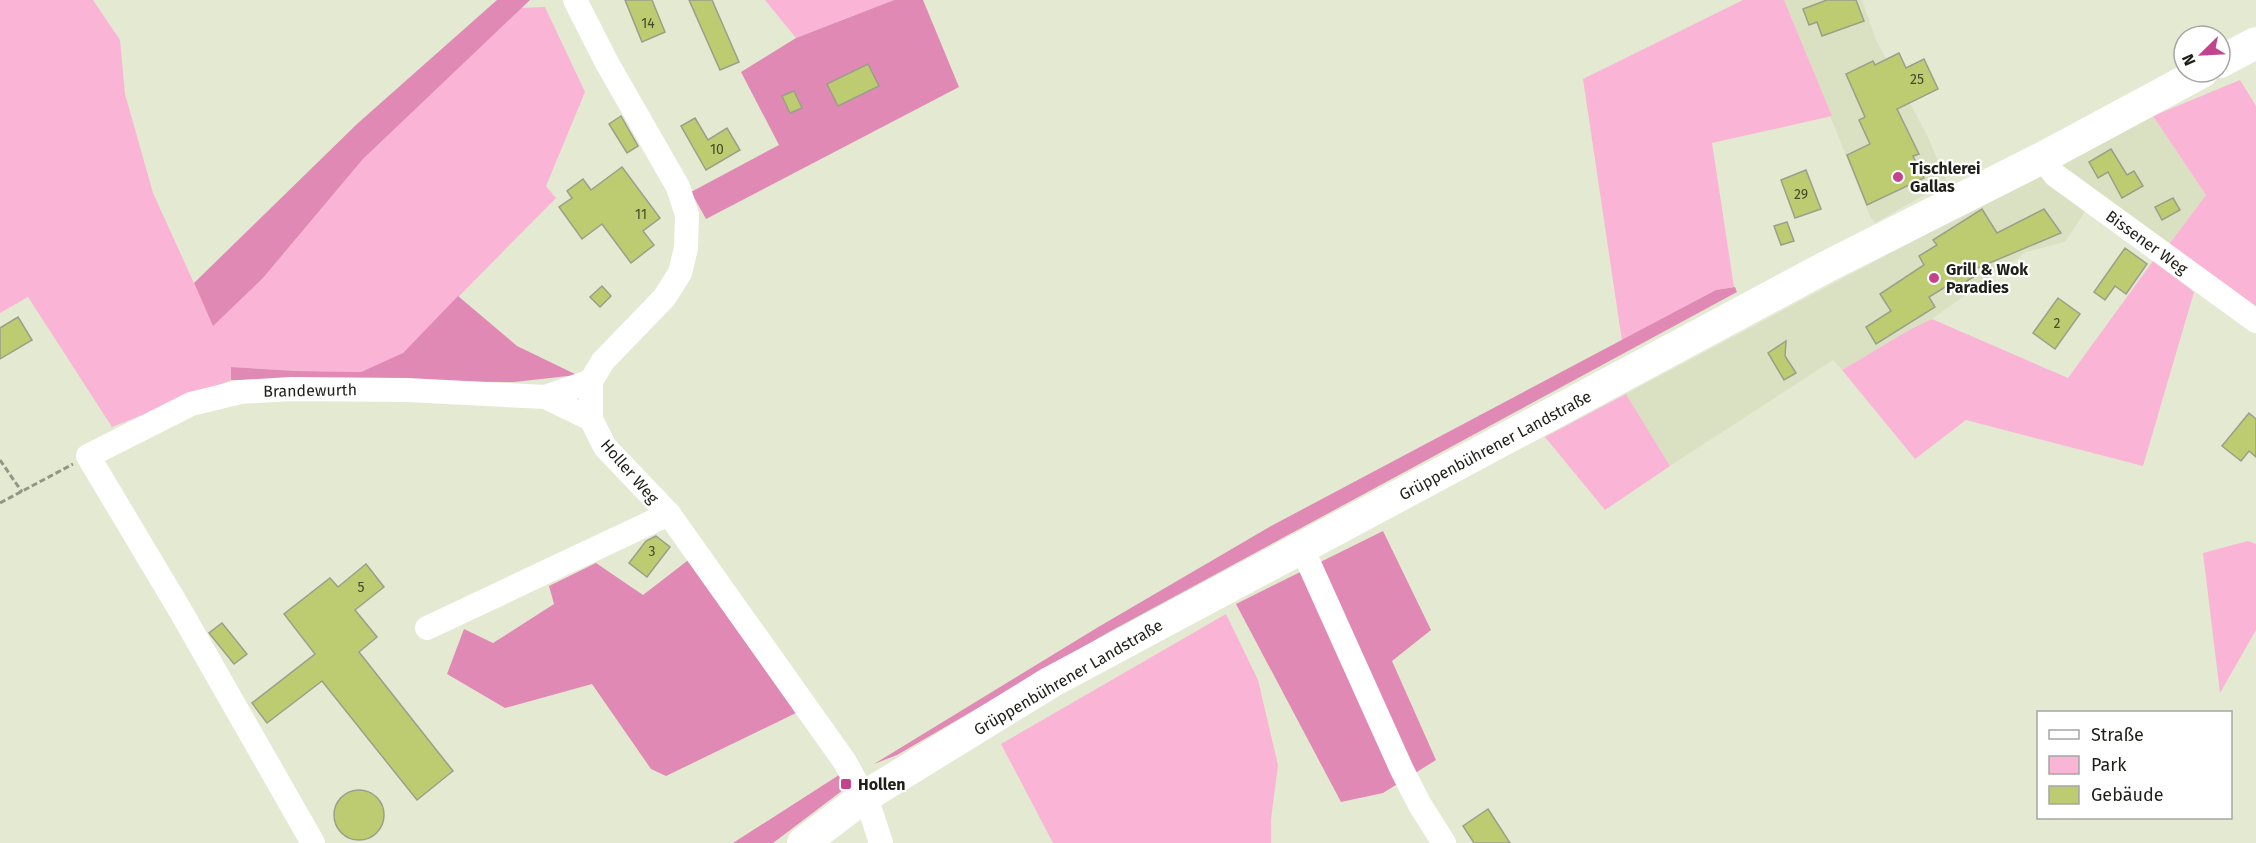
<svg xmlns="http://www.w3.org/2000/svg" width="2256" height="843" font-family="'Fira Sans',sans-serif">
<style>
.built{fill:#dae1c2}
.green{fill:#fab5d6}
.forest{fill:#e089b5}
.building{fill:#bdcc70;stroke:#9b9f8a;stroke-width:1.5}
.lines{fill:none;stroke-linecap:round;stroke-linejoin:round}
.path{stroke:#929685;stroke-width:3;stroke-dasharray:6 3;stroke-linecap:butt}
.minor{stroke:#fff;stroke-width:24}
.major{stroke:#fff;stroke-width:32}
.poi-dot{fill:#c4438d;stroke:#fff;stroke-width:2}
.labels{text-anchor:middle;stroke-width:4.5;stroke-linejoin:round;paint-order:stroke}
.number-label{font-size:14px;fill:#464b2e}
.poi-label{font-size:16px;font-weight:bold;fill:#1e2018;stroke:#fff;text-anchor:start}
.street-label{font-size:16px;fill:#1e2018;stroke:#fff}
</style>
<rect width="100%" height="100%" fill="#e4e9d2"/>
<g class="built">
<polygon points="1784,0 1862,0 1876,40 1927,135 1947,182 1875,223 1870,216"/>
<polygon points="2153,116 2206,195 2167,247 2086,210 2065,242 2026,252 1932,319 1911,329 1842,370 1833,360 1670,466 1626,394 1979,206"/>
</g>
<g class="green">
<polygon points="0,0 93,0 120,40 125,94 153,193 213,325 263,278 363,159 521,8 545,7 585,92 546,186 556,198 402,354 361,372 297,371 231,367 231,380 112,427 28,297 0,313"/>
<polygon points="765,0 894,0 796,38"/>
<polygon points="1743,0 1784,0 1832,116 1712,143 1734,287 1716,290 1622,341 1583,79"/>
<polygon points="2240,80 2256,106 2256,310 2167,247 2206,195 2153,116"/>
<polygon points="2153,261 2194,292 2143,466 1966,420 1915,459 1842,370 1911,329 1932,319 2068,378"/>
<polygon points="1626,394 1670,466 1605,510 1545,437"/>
<polygon points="2248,541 2256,544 2256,630 2220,693 2203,553"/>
<polygon points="1226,614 1258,680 1278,765 1271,819 1271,843 1053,843 1001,744"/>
</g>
<g class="forest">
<polygon points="497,0 530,0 363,159 263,278 213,326 194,283 357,124"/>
<polygon points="894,0 923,0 959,87 706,219 691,192 779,145 741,72 796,38"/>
<polygon points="1735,287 1737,292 1109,632 897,755 874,764 1100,626 1271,526 1716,290"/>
<polygon points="458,296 517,346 577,375 514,382 231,380 231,367 297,371 361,372 403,353"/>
<polygon points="1383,531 1431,630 1392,661 1436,760 1383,793 1341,802 1236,604"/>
<polygon points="691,558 796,713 666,776 651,769 592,684 505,708 447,674 464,629 493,643 554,604 549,586 596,563 643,595"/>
<polygon points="839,775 843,790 773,843 733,843"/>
</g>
<g class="building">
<polygon points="625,0 652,0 665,32 642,42"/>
<polygon points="689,0 712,0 739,62 720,70"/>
<polygon points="1827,0 1856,0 1864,21 1822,36 1817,22 1809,25 1803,9"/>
<polygon points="1899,53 1906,68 1924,59 1938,89 1897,109 1919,154 1913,156 1924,178 1867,205 1847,155 1870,144 1859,120 1865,117 1846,74 1873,61 1875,65"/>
<polygon points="868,64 879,86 838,106 827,84"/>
<polygon points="794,91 802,108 790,113 782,96"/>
<polygon points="621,116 638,146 627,153 609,124"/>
<polygon points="695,118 708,140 727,128 740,150 706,170 681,126"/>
<polygon points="2111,149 2127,175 2134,171 2143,186 2122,198 2108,172 2098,178 2089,162"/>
<polygon points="622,167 660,218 643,231 654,245 631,263 602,224 582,239 559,207 572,198 567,191 583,179 591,190"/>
<polygon points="1806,170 1821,209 1795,218 1781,180"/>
<polygon points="2173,198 2180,210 2162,220 2155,207"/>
<polygon points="1982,209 1997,233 2044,209 2061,233 1975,269 1978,274 1953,290 1950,284 1929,297 1935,307 1876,344 1866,327 1891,311 1880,294 1924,265 1919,256 1937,245 1933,240"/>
<polygon points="1787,222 1794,241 1781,245 1774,226"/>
<polygon points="2125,248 2147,264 2126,294 2115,286 2105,300 2094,292"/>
<polygon points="602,286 611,296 600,307 590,297"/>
<polygon points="2058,298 2080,314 2055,349 2033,333"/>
<polygon points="18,317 32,340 0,359 0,328"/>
<polygon points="1786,341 1785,356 1796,373 1784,380 1768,353"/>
<polygon points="2249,413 2256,419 2256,457 2249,451 2241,461 2222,446"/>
<polygon points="656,536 670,547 647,577 629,563 646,541"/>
<polygon points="366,564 384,587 355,610 377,637 359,652 453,771 417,800 322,681 267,723 252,703 315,654 284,614 330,578 338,587"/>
<polygon points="222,623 247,654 234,664 209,633"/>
<circle cx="359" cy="815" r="25"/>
<polygon points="1488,809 1510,843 1474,843 1463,826"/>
</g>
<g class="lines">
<g class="path">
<polyline points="0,460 22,492"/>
<polyline points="0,503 73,464"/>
</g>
<g class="minor">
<polyline points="575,0 607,63 678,187 687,215 686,248 680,273 664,298 603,361 591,381 591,419 605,447 669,514 845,762 869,806 881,843"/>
<polyline points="2042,158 2055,175 2256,321"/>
<polyline points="545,397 591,381"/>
<polyline points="1302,548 1402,770 1420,805 1444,843"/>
<polyline points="427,628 669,514"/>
<polyline points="313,843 180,610 88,456 191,404 240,392 291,389 407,390 545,397 591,419"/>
</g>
<g class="major">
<polyline points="2220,62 2256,43"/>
<polyline points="803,843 864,797 1051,682 1828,266 2042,158 2202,72"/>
</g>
</g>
<g class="poi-dot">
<circle cx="1898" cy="177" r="6"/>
<circle cx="1934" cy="278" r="6"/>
<rect x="840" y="778" width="12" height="12" rx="3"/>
</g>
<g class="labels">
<g class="number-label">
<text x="648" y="28">14</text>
<text x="1917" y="84">25</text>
<text x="717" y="154">10</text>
<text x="1801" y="199">29</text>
<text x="641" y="219">11</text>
<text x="2057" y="328">2</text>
<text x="652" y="556">3</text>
<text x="361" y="592">5</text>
</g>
<g class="poi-label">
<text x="1910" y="174">Tischlerei<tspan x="1910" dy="18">Gallas</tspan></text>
<text x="1946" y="275">Grill &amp; Wok<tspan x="1946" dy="18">Paradies</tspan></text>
<text x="858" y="790">Hollen</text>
</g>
<g class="street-label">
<text transform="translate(2147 242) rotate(36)" y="6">Bissener Weg</text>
<text transform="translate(310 390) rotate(-1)" y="6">Brandewurth</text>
<text transform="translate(1495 445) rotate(-28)" y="6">Grüppenbührener Landstraße</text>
<text transform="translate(630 471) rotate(49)" y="6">Holler Weg</text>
<text transform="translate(1068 677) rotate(-30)" y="6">Grüppenbührener Landstraße</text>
</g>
</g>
<rect x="2037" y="711" width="195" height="108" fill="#ffffff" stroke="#a5a6a3" stroke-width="1.5"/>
<rect x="2049" y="730" width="30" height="9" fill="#ffffff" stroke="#a5a6a3" stroke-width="1.5"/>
<text x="2091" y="741" font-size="18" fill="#1e2018">Straße</text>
<rect x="2049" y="756" width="30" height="18" fill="#fab5d6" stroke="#a5a6a3" stroke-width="1.5"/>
<text x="2091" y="771" font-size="18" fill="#1e2018">Park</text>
<rect x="2049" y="786" width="30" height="18" fill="#bdcc70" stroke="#a5a6a3" stroke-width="1.5"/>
<text x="2091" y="801" font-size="18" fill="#1e2018">Gebäude</text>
<g transform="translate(2202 54) rotate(246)"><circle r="28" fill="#ffffff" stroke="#a5a6a3" stroke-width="1.5"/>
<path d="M0-4.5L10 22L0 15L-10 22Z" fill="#c4438d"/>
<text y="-9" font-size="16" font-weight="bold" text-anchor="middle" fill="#1e2018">N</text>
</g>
</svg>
